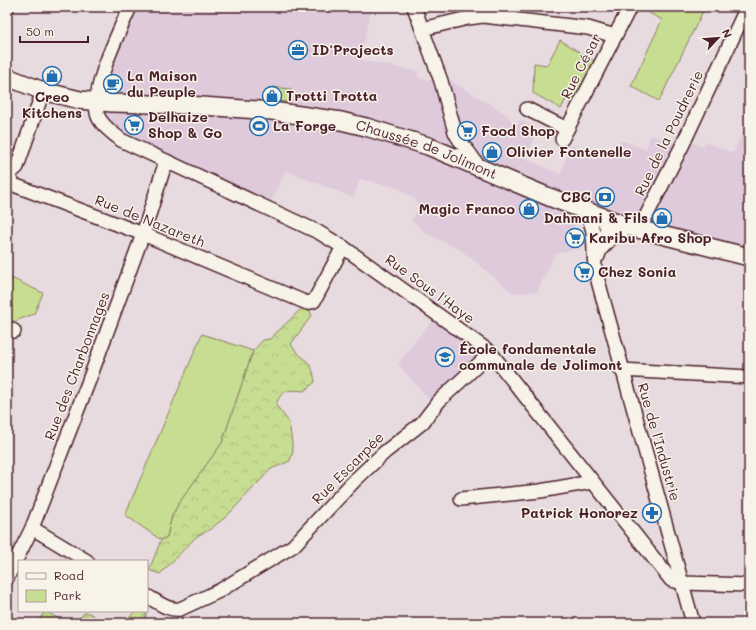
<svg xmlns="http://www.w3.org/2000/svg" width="756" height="630" font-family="Mali,sans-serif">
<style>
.built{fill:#decada}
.green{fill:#c7dd92;stroke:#887e5e}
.forest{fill:url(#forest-crowns);stroke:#887e5e}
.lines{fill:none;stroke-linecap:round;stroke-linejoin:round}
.minor-casing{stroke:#4a1f2b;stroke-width:16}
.major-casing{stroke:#4a1f2b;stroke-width:20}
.minor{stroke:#f7f3e8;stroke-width:13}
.major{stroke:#f7f3e8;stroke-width:17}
.labels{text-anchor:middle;stroke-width:3;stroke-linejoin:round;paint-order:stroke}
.poi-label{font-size:14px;font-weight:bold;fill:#4a1f2b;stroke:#f7f3e8;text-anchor:start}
.street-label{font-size:14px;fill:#4a1f2b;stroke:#f7f3e8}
</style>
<defs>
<pattern id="forest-crowns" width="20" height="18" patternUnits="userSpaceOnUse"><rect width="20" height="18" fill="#c7dd92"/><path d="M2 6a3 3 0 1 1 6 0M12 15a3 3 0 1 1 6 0" fill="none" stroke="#acbd7e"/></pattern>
</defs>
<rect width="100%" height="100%" fill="#e8dbe0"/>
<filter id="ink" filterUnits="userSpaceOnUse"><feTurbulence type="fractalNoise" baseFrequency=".025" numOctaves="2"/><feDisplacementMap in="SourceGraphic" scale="8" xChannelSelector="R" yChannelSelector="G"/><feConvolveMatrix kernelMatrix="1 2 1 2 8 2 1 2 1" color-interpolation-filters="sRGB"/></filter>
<g filter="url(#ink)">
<g class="built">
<polygon points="132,7 372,7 360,60 417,71 420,79 453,82 508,115 511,121 518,124 520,120 534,126 538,130 526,159 560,174 571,145 592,155 601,153 609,156 621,140 646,149 650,135 682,146 688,141 703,147 705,142 733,153 749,118 749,257 576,207 572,218 582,247 555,254 537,292 513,293 461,250 427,234 411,220 419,209 416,200 398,188 360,179 354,198 286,171 271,202 130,140 104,119 104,88"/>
<polygon points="438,315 490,352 435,406 398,364 419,336"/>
</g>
<g class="green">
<polygon points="648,7 705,7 659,101 631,86 662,20 646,11"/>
<polygon points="560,40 596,62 575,101 567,97 561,109 533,93 534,63 547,65"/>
<polygon points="7,276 43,293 34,314 7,324"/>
<polygon points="202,334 253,351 222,443 179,503 172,516 167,537 161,540 125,515"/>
</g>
<g class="forest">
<polygon points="273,87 291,89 290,102 272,101"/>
<path d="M303,307h4l5,8 -21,29c11,18 21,13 24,38l-11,9c-15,-1 -22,-3 -28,14l13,17 4,29 -3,10 -19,8 -44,47 -18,14 -12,6 -37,38 -11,-4 12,-30 6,-3 5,-21 7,-13 43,-60 31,-92 10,-11 7,-1z"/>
<polygon points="45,611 66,623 37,623"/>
<polygon points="136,611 147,611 144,623 123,623"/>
<polygon points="84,613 89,613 105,623 75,623"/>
</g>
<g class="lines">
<g class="minor-casing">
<g id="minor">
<path d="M130,7c-11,25 -38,79 -33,106 2,11 16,20 24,27l197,92 25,15 147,105 181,228 12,3 66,2"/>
<path d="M414,7l27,74 14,51c6,13 17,22 24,36"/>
<polyline points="7,8 7,7"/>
<polyline points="422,29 468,18 483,16 588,28 615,36"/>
<polyline points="43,91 17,167 9,174 10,180 14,185 143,234 307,303 314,301 343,247"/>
<polyline points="527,109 567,129"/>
<polyline points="562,139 630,7"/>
<polyline points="587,211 593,231 595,270 693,623"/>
<polyline points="639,230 682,146 747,7"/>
<polyline points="602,248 612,237 630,227"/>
<polyline points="598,256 607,228 603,218"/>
<polyline points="7,327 14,331"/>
<polyline points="621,370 749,377"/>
<polyline points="461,499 540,491 592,482"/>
<polyline points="32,528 87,561"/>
<polyline points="7,578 32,528 88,383 143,234 166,161"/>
<path d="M147,596c11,6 21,15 33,13l39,-18 74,-45 62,-66 30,-28 37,-29 17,-22 43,-40 8,-9"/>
</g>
</g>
<g class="major-casing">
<g id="major">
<path id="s1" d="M7,77l36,14 37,9 32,3 76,2 84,6 69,10 25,6 62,19 121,51 81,30 119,30"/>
</g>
</g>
<use href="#minor" class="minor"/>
<use href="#major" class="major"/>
</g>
</g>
<defs>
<g id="office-ring" transform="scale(1)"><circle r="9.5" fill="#f7f3e8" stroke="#1f6fb2" stroke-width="1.5"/><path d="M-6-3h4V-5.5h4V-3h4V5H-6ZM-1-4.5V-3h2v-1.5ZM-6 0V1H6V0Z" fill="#1f6fb2"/></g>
<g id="shop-ring" transform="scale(1)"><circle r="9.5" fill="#f7f3e8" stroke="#1f6fb2" stroke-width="1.5"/><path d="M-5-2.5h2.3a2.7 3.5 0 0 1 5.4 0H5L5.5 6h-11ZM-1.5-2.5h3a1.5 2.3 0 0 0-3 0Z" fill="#1f6fb2"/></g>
<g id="cafe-ring" transform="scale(1)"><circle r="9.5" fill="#f7f3e8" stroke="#1f6fb2" stroke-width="1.5"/><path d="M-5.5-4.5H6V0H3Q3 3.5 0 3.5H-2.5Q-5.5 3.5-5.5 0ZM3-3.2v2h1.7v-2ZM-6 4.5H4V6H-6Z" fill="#1f6fb2"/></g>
<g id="supermarket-ring" transform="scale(1)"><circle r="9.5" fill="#f7f3e8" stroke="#1f6fb2" stroke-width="1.5"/><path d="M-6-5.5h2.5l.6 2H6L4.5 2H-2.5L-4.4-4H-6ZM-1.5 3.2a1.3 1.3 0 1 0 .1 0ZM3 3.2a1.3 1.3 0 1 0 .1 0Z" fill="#1f6fb2"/></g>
<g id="stadium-ring" transform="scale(1)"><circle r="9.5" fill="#f7f3e8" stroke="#1f6fb2" stroke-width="1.5"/><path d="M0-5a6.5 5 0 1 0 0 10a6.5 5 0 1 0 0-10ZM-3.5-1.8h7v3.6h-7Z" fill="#1f6fb2"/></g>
<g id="bank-ring" transform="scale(1)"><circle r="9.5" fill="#f7f3e8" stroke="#1f6fb2" stroke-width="1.5"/><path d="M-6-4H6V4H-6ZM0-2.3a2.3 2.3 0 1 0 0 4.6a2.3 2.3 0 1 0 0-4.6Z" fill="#1f6fb2"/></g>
<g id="school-ring" transform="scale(1)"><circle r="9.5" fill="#f7f3e8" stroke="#1f6fb2" stroke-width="1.5"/><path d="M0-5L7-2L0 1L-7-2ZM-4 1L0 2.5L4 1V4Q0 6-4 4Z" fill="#1f6fb2"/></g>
<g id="pharmacy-ring" transform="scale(1)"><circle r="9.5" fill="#f7f3e8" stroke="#1f6fb2" stroke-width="1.5"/><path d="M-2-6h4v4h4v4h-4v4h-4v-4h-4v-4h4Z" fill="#1f6fb2"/></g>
</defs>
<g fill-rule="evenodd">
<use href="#office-ring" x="298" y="50"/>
<use href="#shop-ring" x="52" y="76"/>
<use href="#cafe-ring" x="113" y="84"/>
<use href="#shop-ring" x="272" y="96"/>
<use href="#supermarket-ring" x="134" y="125"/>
<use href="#stadium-ring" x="259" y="126"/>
<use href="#supermarket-ring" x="467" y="131"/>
<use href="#shop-ring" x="492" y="152"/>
<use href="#bank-ring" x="605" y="197"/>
<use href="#shop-ring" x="529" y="209"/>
<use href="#shop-ring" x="662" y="218"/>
<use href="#supermarket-ring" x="575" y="238"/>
<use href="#supermarket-ring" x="584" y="272"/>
<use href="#school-ring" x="445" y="357"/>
<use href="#pharmacy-ring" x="652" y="513"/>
</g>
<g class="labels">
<g class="poi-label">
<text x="312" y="55">ID'Projects</text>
<text x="127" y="81">La Maison<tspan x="127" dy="16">du Peuple</tspan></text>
<text x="286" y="101">Trotti Trotta</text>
<text x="52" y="102" text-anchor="middle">Creo<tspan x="52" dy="16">Kitchens</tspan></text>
<text x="148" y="122">Delhaize<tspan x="148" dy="16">Shop &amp; Go</tspan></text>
<text x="273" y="131">La Forge</text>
<text x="481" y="136">Food Shop</text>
<text x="506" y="157">Olivier Fontenelle</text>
<text x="591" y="202" text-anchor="end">CBC</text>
<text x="515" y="214" text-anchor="end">Magic Franco</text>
<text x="648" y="223" text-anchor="end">Dahmani &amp; Fils</text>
<text x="589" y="243">Karibu Afro Shop</text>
<text x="598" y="277">Chez Sonia</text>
<text x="459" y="354">École fondamentale<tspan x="459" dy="16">communale de Jolimont</tspan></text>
<text x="638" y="518" text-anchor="end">Patrick Honorez</text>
</g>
<g class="street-label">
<text transform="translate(581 66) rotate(-63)" y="5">Rue César</text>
<text transform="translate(669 133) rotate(-64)" y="5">Rue de la Poudrerie</text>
<text dy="5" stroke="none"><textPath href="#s1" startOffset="429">Chaussée de Jolimont</textPath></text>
<text transform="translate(150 221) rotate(22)" y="5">Rue de Nazareth</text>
<text transform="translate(430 289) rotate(36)" y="5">Rue Sous l'Haye</text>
<text transform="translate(77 366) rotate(-69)" y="5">Rue des Charbonnages</text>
<text transform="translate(659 442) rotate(74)" y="5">Rue de l'Industrie</text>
<text transform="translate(348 468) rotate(-45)" y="5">Rue Escarpée</text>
</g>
</g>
<rect width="756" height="630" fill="none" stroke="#f7f3e8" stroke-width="24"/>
<rect x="12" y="12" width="732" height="606" fill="none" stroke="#4a1f2b" stroke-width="1.5" filter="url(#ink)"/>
<rect x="18" y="560" width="130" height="52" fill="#f7f3e8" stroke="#b29e9c"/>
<rect x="26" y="573" width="20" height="6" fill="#f7f3e8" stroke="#b29e9c"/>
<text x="54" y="580" font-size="12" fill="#4a1f2b">Road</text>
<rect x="26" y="590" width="20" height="12" fill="#c7dd92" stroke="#b29e9c"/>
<text x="54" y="600" font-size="12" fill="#4a1f2b">Park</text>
<g transform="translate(718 38) rotate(64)" stroke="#f7f3e8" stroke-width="3" paint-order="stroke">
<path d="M0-3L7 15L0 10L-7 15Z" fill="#4a1f2b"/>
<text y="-6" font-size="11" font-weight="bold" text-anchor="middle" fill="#4a1f2b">N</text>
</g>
<path d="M20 36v6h68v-6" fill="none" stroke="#4a1f2b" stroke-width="2"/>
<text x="26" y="36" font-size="12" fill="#4a1f2b" stroke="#f7f3e8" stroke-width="3" paint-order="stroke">50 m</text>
</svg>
